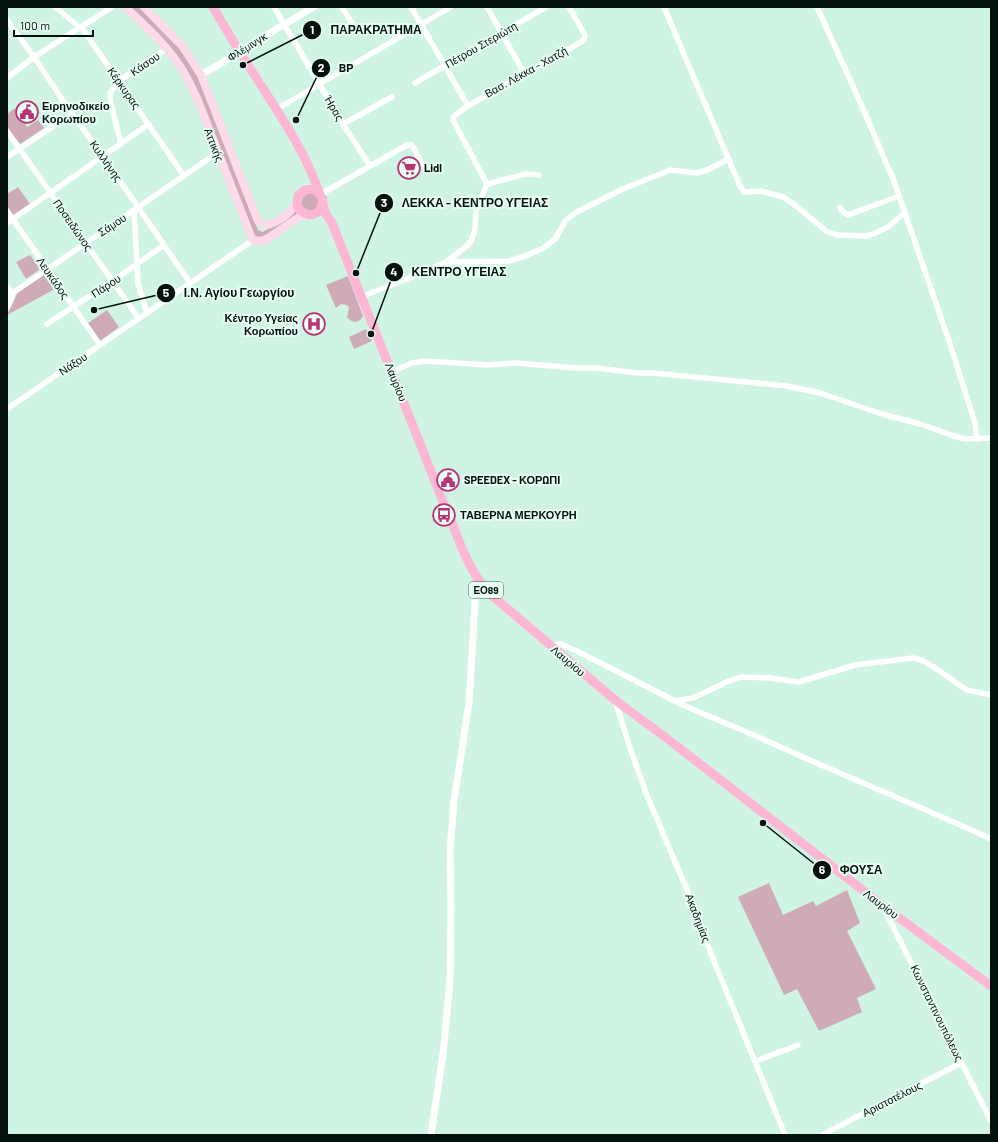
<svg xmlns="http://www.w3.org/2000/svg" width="998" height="1142" font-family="Barlow,sans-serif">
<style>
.green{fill:#cfabb8}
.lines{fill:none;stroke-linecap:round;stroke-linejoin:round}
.minor{stroke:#fff;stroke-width:5.5}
.tertiary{stroke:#fff;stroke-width:7}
.secondary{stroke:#fedbea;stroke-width:8}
.primary{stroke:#feb6d5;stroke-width:9}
.labels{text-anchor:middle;stroke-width:4;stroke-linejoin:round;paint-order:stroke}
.shield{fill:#e7fdf4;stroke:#495852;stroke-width:1}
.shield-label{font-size:10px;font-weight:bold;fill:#05110c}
.street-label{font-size:11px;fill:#05110c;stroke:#e7fdf4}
.poi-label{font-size:11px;font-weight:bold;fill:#05110c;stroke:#e7fdf4;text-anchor:start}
.leader{fill:none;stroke:#05110c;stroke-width:1.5}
.callout-dot{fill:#05110c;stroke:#e7fdf4;stroke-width:1.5}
.mark-label{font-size:12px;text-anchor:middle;font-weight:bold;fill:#fff}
.callout-label{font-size:12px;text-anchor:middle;font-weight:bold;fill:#05110c;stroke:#e7fdf4;stroke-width:4;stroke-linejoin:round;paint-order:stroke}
</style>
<rect width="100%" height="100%" fill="#cff4e4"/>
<g class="green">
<polygon points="131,7 140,7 175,41 199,75 258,230 263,232 295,211 296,211 297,214 264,236 259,237 254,236 197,92"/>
<polygon points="15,108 27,127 38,120 44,128 20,144 7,127 7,114"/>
<polygon points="18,187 30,204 13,215 7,206 7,194"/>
<polygon points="313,192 321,202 313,212 301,207 303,194"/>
<polygon points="30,255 40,269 26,279 16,262"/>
<polygon points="44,273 55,289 7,315 18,292"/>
<path d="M348,276l15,40c-3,7 -11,8 -16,1l2,-9 -2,-3 -6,-1 -5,4 -10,-23z"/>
<polygon points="107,310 119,327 100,341 88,323"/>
<polygon points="366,329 372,341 354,349 349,337"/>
<polygon points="769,883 783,915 813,901 816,906 847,890 860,923 847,931 876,989 857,998 862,1012 819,1031 797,989 784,995 738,897"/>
</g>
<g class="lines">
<g class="minor">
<polyline points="55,7 84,31 184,176"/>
<polyline points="274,7 343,124 370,166"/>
<polyline points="342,7 353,25"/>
<polyline points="411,7 468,106"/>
<polyline points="487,7 524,73"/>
<polyline points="664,7 739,184 744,192 761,191 783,197 795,205 826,231 837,235 865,236 873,234 888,227 905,213"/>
<polyline points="817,7 861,104 894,181 950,344 975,423 977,439"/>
<polyline points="7,20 34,57 72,114 103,156 190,283"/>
<polyline points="7,78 34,57 112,7"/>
<polyline points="415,83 546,7"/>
<polyline points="277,109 451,7"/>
<polyline points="343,124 392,97"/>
<polyline points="7,131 139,319"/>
<path d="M121,144l-10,-40 -1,-11c9,-16 40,-33 56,-44"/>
<polyline points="7,157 72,114"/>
<polyline points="487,184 526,174 539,175"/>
<polyline points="321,194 407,145 412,145 422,164"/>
<polyline points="840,207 842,211 848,215 899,196"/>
<polyline points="134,210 138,284 147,313"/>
<polyline points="7,211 100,345"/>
<polyline points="7,223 149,124"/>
<polyline points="446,262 468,245 471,241 475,230 476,210 487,184 453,120 454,116 468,106 581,42 584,39 585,35 569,7"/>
<path d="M7,286c8,11 5,12 0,22"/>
<polyline points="7,297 217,153"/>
<polyline points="360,297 402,281 446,262 509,261 526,256 545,247 555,239 566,220 575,213 623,189 670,170 697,173 707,170 729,159"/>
<polyline points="47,324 120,276 164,245"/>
<polyline points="392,372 412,363 426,361 487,365 516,363 575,368 597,368 638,373 653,373 787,386 820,393 882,414 920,424 951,435 965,439 991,438"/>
<polyline points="7,409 253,240"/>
<polyline points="551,646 560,644 577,651 675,701 693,698 729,681 741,677 770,678 799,682 855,665 913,658 922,660 935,668 967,690 991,695"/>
<polyline points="615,700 632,754 648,798 693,904 705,939 785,1135"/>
<path d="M675,701c26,13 54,23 81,35 78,36 157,67 235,103"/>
<polyline points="884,909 991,1121"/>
<polyline points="756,1061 798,1045"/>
<polyline points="822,1135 961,1063"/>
</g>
<g class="tertiary">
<path d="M201,75c38,-22 74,-46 113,-68"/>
<polyline points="431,1135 443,1054 450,981 451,908 450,851 454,801 469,703 476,586 478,580"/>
</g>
<g class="secondary">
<path d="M125,7c22,20 47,43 61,69 4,7 7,15 11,22l55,141c16,11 37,-24 57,-24"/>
<path d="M144,7l39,40 18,28 57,146 8,4c11,-1 28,-14 31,-24"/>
</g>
<g class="primary">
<path d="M213,7c15,26 30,51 46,75 23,36 46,70 60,110"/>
<path d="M323,199l-2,10c-8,9 -19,7 -24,-4l1,-9 7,-6c17,-4 17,10 20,22 1,4 5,7 7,11l93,233c9,24 19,48 29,72 9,24 18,46 35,65l126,107 54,40 213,165 109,81"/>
</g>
</g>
<defs>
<g id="civic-ring" transform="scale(1.15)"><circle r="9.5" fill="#e7fdf4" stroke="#b83275" stroke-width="1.5"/><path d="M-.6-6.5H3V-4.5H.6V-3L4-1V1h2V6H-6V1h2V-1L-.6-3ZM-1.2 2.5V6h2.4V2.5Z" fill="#b83275"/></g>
<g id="supermarket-ring" transform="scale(1.15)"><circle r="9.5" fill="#e7fdf4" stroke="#b83275" stroke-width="1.5"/><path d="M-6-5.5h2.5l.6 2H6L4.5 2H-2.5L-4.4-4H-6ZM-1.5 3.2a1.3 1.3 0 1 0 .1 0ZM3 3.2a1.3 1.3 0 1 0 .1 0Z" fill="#b83275"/></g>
<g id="hospital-ring" transform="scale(1.15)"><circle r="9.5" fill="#e7fdf4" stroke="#b83275" stroke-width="1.5"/><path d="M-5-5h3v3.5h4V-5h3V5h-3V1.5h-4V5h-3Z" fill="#b83275"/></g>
<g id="bus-ring" transform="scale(1.15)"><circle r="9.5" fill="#e7fdf4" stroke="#b83275" stroke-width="1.5"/><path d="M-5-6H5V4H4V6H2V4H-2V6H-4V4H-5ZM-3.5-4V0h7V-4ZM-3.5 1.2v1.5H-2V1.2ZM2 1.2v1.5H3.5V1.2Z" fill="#b83275"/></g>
</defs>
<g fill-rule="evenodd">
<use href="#civic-ring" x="27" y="112"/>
<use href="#supermarket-ring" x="409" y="168"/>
<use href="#hospital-ring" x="314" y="324"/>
<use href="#civic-ring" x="448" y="480"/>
<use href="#bus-ring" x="444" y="515"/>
</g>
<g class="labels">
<rect class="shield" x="469" y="582" width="34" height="16" rx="3"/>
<g class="shield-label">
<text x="486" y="594">ΕΟ89</text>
</g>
<g class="street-label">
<text transform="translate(481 45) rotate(-30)" y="4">Πέτρου Στεριώτη</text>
<text transform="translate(247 47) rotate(-32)" y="4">Φλέμινγκ</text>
<text transform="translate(145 64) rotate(-34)" y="4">Κάσου</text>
<text transform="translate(526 72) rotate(-29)" y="4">Βασ. Λέκκα - Χατζή</text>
<text transform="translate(124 88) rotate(55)" y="4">Κέρκυρας</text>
<text transform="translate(334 108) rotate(60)" y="4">Ήρας</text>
<text transform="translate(214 145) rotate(69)" y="4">Αττικής</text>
<text transform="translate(106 161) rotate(55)" y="4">Κυλλήνης</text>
<text transform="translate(73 225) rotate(55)" y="4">Ποσειδώνος</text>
<text transform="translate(112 225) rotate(-34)" y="4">Σάμου</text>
<text transform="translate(53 278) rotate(55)" y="4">Λευκάδος</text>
<text transform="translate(106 286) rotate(-33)" y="4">Πάρου</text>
<text transform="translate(73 364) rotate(-34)" y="4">Νάξου</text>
<text transform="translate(396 382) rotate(68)" y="4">Λαυρίου</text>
<text transform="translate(568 661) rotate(40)" y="4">Λαυρίου</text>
<text transform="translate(881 904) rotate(37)" y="4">Λαυρίου</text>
<text transform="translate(698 918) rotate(69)" y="4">Ακαδημίας</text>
<text transform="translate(937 1013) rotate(64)" y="4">Κωνσταντινουπόλεως</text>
<text transform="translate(892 1099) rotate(-27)" y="4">Αριστοτέλους</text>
</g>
<g class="poi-label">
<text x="42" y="110">Ειρηνοδικείο<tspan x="42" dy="13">Κορωπίου</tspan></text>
<text x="424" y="172">Lidl</text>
<text x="298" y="322" text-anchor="end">Κέντρο Υγείας<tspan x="298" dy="13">Κορωπίου</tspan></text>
<text x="464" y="484">SPEEDEX - ΚΟΡΩΠΙ</text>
<text x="460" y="519">ΤΑΒΕΡΝΑ ΜΕΡΚΟΥΡΗ</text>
</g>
</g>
<path class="leader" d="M243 65L312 30M296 120L321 68M356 273L384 203M371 334L394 272M94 310L166 293M763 823L822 870"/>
<g class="callout-dot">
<circle cx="243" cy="65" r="4"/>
<circle cx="296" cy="120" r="4"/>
<circle cx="356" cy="273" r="4"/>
<circle cx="371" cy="334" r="4"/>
<circle cx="94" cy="310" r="4"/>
<circle cx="763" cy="823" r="4"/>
<circle cx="312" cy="30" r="10"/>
<circle cx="321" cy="68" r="10"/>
<circle cx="384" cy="203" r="10"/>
<circle cx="394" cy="272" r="10"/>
<circle cx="166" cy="293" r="10"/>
<circle cx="822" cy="870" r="10"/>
</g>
<g class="mark-label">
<text x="312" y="34">1</text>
<text x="321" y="72">2</text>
<text x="384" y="207">3</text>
<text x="394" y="276">4</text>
<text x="166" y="297">5</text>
<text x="822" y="874">6</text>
</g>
<g class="callout-label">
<text x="376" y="34">ΠΑΡΑΚΡΑΤΗΜΑ</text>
<text x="346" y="72">BP</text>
<text x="475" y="207">ΛΕΚΚΑ - ΚΕΝΤΡΟ ΥΓΕΙΑΣ</text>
<text x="459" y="276">ΚΕΝΤΡΟ ΥΓΕΙΑΣ</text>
<text x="239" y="297">Ι.Ν. Αγίου Γεωργίου</text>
<text x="861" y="874">ΦΟΥΣΑ</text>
</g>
<rect width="998" height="1142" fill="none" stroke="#05110c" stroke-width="16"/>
<path d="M14 30v6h79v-6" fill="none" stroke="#05110c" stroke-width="2"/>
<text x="20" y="30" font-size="12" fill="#05110c" stroke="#e7fdf4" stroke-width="3" paint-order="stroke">100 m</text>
</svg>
